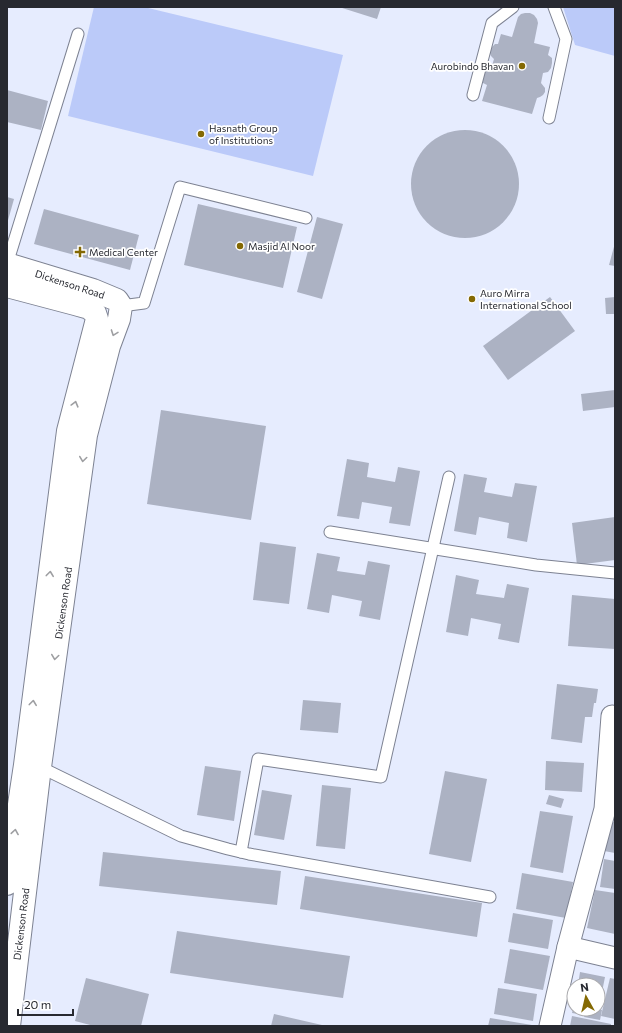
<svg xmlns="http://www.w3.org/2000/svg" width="622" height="1033" font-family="Commissioner,sans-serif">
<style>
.green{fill:#bbcaf9}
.building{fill:#acb2c3}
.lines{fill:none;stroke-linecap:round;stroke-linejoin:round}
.lane-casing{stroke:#7d8292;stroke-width:13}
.street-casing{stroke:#7d8292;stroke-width:23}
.secondary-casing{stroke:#7d8292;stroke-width:24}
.lane{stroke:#fff;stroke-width:11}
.street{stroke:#fff;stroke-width:21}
.secondary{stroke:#fff;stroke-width:22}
.oneway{stroke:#9e9fa2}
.poi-dot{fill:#846903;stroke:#fff;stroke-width:1.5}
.labels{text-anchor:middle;stroke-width:3.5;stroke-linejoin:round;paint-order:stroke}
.poi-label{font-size:10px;fill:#272930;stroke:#fff;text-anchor:start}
.street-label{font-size:10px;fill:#272930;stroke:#fff}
</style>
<rect width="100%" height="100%" fill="#e6ecfe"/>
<g class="green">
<polygon points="94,7 144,7 343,55 313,176 68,116"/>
<polygon points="563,7 615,7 615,56 575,45"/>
</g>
<g class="building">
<polygon points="339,7 381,7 377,19"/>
<polygon points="525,13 530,13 534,15 537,19 538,23 534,43 550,47 548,55 552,58 552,63 551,68 548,72 543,73 541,83 545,88 545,92 543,95 540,97 537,98 532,114 482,101 487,85 483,83 481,79 484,72 487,70 491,69 494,59 491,56 490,53 490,49 495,44 498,44 501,34 512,37 518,17 521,14"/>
<polygon points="7,90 48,101 41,130 7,122"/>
<circle cx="465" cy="184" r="54"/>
<polygon points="7,197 14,199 7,224"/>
<polygon points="198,204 297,227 283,288 184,265"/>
<polygon points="44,209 139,235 130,270 34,244"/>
<polygon points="317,217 343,224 322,299 297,292"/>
<polygon points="615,243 615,266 609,265"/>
<polygon points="550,297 575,331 508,380 483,346"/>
<polygon points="615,297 615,314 606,314 605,298"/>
<polygon points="615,390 615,407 583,411 581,394"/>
<polygon points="161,410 266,426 251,520 147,504"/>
<polygon points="347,459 369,463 367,477 395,482 398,467 420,471 410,526 389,523 392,507 362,502 359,519 337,516"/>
<polygon points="464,474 487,478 484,492 512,497 515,483 537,486 527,542 507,538 509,523 479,517 476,535 454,531"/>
<polygon points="615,517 615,560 577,565 572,523"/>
<polygon points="260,542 296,547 289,604 253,600"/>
<polygon points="317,553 340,557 337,571 365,575 368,561 390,565 380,620 359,616 362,601 332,595 329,613 307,609"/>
<polygon points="456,575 479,580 476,594 504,598 507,584 529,588 519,643 498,639 501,624 471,618 468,636 446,632"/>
<polygon points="572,595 615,599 615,649 568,646"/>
<polygon points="557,684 598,689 596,703 594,703 592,717 585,717 582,743 551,739"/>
<polygon points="303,700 341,703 338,733 300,730"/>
<polygon points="546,761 584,763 582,792 545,790"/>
<polygon points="205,766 241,771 234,821 197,815"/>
<polygon points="445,771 487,779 471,862 429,854"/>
<polygon points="322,785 351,788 345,849 316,846"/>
<polygon points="262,790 292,795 284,840 254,835"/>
<polygon points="549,795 564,799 561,808 546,804"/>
<polygon points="540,811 573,816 563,873 530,867"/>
<polygon points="610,821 615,822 615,853 604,851"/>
<polygon points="103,852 281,871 277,905 99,886"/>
<polygon points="604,859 615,861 615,889 600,887"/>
<polygon points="522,873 573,882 566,918 516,909"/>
<polygon points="305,876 482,903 477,937 300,909"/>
<polygon points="595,890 615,893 615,934 587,928"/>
<polygon points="513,913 553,920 548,949 508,942"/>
<polygon points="177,931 350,956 343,998 170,973"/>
<polygon points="510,949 550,956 543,990 504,983"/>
<polygon points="580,972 605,977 599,1007 598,985 578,985"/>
<polygon points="86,978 149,994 141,1026 94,1026 75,1021"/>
<polygon points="610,978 615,979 615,1019 601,1016"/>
<polygon points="498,988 537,994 533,1021 494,1014"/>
<polygon points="573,1009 598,1009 602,1010 600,1020 584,1017 585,1015 572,1013"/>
<polygon points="274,1014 322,1025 322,1026 271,1026"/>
<polygon points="572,1016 611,1024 611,1026 570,1026"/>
<polygon points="490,1018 532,1025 532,1026 488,1026"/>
</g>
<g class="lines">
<g class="lane-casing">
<g id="lane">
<polyline points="473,95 492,23 513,7"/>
<polyline points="549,118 566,39 554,7"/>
<polyline points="7,264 78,34"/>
<polyline points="121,306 144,303 180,187 306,218"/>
<polyline points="330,532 536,565 615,573"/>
<polyline points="40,767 181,836 228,849 249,854 490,897"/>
<polyline points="241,852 258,759 381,777 449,477"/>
</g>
</g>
<g class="street-casing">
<g id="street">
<polyline points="568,947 615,958"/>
<polyline points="550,1026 568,947 605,809 612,716"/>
</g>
</g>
<g class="secondary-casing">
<g id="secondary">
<polyline points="7,264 93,290 117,300 121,306 119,319 109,346 86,435 40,767 9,1026"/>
<polyline points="7,286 75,304 89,308 95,313 97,319 68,431 25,765 7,884"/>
</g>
</g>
<use href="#lane" class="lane"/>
<use href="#street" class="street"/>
<use href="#secondary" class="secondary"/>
</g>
<defs><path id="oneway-chevron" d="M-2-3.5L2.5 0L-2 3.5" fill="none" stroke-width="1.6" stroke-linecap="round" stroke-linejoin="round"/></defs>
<g class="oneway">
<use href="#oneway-chevron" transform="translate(114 333) rotate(110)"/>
<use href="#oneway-chevron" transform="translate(75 404) rotate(-75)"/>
<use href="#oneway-chevron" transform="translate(83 459) rotate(98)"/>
<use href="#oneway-chevron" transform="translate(50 574) rotate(-83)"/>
<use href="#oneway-chevron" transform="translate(55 657) rotate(98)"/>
<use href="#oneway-chevron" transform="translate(33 703) rotate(-83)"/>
<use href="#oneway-chevron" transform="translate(15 832) rotate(-81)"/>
</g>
<g class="poi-dot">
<circle cx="522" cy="66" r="4"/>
<circle cx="201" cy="134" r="4"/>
<circle cx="240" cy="246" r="4"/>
<path d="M78 246h4v4h4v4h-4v4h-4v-4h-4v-4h4z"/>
<circle cx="472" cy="299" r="4"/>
</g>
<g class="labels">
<g class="poi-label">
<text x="514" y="70" text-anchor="end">Aurobindo Bhavan</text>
<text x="209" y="132">Hasnath Group<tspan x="209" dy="12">of Institutions</tspan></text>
<text x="248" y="250">Masjid Al Noor</text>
<text x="89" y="256">Medical Center</text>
<text x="480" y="297">Auro Mirra<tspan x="480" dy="12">International School</tspan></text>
</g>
<g class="street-label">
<text transform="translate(70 284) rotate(18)" y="4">Dickenson Road</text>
<text transform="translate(63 603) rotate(-82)" y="4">Dickenson Road</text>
<text transform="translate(21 924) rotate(-83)" y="4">Dickenson Road</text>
</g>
</g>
<rect width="622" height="1033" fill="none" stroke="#272930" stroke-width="16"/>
<g transform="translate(586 997) rotate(352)"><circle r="19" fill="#ffffff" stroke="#a9a9ac"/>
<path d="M0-3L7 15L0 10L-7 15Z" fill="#846903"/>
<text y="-6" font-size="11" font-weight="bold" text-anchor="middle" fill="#272930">N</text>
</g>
<path d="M18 1009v6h55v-6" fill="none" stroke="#272930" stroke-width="2"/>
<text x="24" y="1009" font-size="12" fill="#272930" stroke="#ffffff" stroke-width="3" paint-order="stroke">20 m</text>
</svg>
